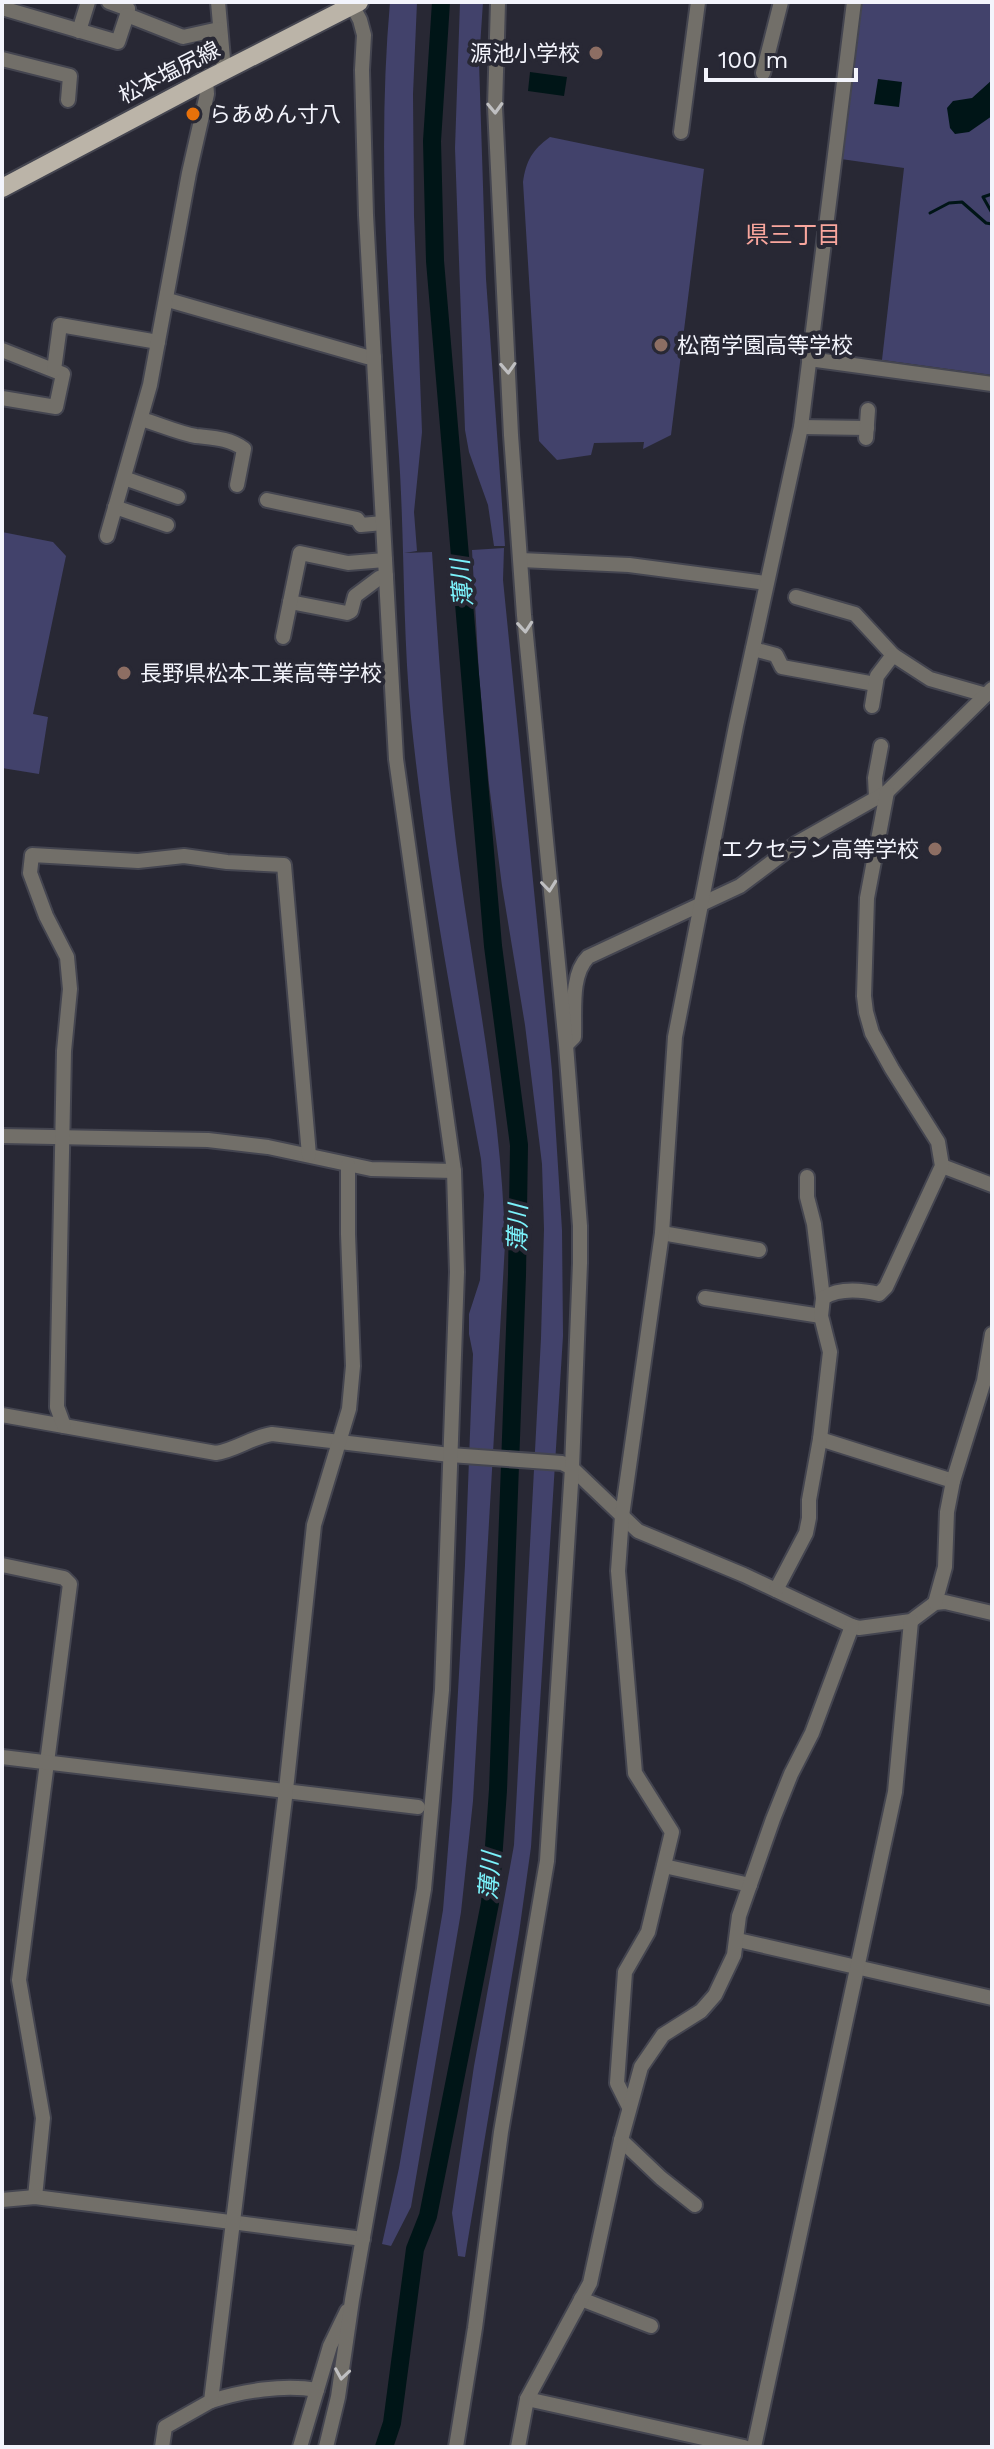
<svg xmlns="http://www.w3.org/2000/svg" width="994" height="2449" font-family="'Work Sans','Noto Sans JP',sans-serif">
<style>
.green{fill:#42426b}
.water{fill:#001517}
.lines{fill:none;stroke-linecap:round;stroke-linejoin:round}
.stream{stroke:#001517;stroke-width:3}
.river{stroke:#001517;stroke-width:18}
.minor-casing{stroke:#444550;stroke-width:18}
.major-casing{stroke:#444550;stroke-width:22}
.minor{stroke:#726f69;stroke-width:14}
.major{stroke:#bbb4a8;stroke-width:18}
.oneway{stroke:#bfbfc1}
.education-dot{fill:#8d6e63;stroke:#282834;stroke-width:3}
.food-dot{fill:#e8710a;stroke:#282834;stroke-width:3}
.labels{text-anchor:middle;stroke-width:8;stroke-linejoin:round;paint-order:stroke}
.poi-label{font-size:22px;fill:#f3f4fc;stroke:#282834;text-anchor:start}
.street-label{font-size:22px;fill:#f3f4fc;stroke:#282834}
.neighbourhood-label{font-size:24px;fill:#f9a69d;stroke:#282834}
.water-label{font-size:24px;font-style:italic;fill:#7bf2fb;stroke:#282834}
</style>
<rect width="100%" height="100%" fill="#282834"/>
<g class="green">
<path d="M390,2h27l-4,92 1,122 8,216 -8,80 3,39 -13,2 28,-1c7,105 13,209 27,314 17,126 43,250 46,378l-32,557 -12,111 -50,295 -20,39 -9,-2 17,-76 44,-258 9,-110 13,-235 8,-211 -4,-20v-20l11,-34 4,-85 -3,-36c-27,-146 -55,-293 -70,-441 -9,-93 -6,-184 -13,-276 -10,-146 -21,-294 -8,-440z"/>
<polygon points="460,2 483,2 479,62 486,279 505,546 494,546 488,505 469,452 465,430 455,148"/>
<polygon points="859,2 992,2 992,375 882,360 904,168 841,159"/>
<path d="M550,137l154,32 -33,266 -28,14 1,-7 -50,1 -3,12 -34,5 -18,-19 -16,-259c3,-21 9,-32 27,-45z"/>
<polygon points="2,532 53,542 66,556 33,714 48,717 39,774 2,768"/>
<polygon points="504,548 503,580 552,1071 562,1230 563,1336 531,1847 519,1933 465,2257 458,2256 452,2213 474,2066 514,1845 541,1338 544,1229 542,1164 525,1025 502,886 489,784 479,675 472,550"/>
</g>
<g class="water">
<polygon points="530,72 567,77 564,96 528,91"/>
<polygon points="878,79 902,82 899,107 874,104"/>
<polygon points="992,80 992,116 969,132 955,134 950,128 947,108 953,101 972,98"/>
</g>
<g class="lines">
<g class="stream">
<polyline points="992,194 983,197 992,213"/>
<polyline points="930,213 949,203 962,202 986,223 992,224"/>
</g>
<polyline class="river" points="384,2447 392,2423 415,2249 428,2216 490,1903 498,1790 517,1275 519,1145 493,946 435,261 432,141 441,2"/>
<g class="minor-casing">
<g id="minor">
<polyline points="109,2 128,9 127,15"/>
<polyline points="218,2 224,70"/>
<polyline points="2,8 118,42 127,15 183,37 219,29"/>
<polyline points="79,31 88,2"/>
<polyline points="2,59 70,76 68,100"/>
<polyline points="763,73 781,2"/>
<polyline points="681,132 698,2"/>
<polyline points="168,300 367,357 374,357"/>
<polyline points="2,350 63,374 56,407 2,398"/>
<polyline points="809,359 992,384"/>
<polyline points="54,370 60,325 158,342"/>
<path d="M141,419c18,5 37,14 55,17 17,2 33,2 48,13l-7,36"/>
<polyline points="801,427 867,428"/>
<polyline points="866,438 868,410"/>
<polyline points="124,478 178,497"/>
<polyline points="267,500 357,519 361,525 383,523"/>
<polyline points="115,507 167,525"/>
<polyline points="107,536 150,385 189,173 207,94 206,80"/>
<polyline points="521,560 629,565 766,583"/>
<polyline points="796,597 855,614 893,655"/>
<polyline points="290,602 347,613 351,611 355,596 379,578 386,576"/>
<polyline points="283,637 300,553 348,563 385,560"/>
<polyline points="753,649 776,655 782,667 875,684"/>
<polyline points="872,706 877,676 893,655 930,679 986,695"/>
<polyline points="876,797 875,778 881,746"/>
<path d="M567,1044l7,-7c1,-25 -4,-62 14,-80l152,-71 57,-43 90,-51 105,-103"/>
<polyline points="2,1136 208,1140 268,1147 371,1169 454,1171"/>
<polyline points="942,1166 992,1185"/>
<polyline points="807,1177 807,1197 814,1224 823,1298"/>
<polyline points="662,1233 759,1250"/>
<polyline points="705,1298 821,1316"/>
<path d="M2,1415l214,38c20,-3 36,-16 56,-19l178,21 112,8 10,5 66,63 106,44 108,51 7,2 52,-7 24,-18 10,-1 47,11"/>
<polyline points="64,1426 57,1407 64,1051 70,989 67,957 46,916 30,873 32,855 138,861 184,856 227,862 284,865 309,1155"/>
<polyline points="820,1439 953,1481"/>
<polyline points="2,1565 64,1578 70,1584 19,1980 43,2118 35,2197"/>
<path d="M776,1590l30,-57 3,-15v-18l11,-61 10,-87 -9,-36 2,-18c16,-10 39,-8 56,-4l7,-7 56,-121 -4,-24 -46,-73 -20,-36 -6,-21 -2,-16 3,-98 20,-106"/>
<polyline points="935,1603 945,1567 947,1512 953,1481 984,1381 992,1334"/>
<polyline points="2,1757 418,1807"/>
<polyline points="664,1866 750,1885"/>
<polyline points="738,1940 992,1998"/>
<polyline points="629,2107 617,2083 625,1972 648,1932 672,1832 635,1773 618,1571 622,1516 662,1233 675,1037 736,726 801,427 854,2"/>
<polyline points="621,2140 661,2178 695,2205"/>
<polyline points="2,2200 35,2197 363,2239"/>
<polyline points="581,2299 651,2326"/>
<polyline points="527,2399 744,2447"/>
<path d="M211,2401c31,-10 73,-17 106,-11"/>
<polyline points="162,2447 165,2427 211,2401 286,1790 314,1525 349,1409 353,1366 348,1234 348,1165"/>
<polyline points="300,2447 330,2346 347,2311"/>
<polyline points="326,2447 338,2397 352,2300 424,1889 442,1690 457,1272 454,1171 396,759 366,215 362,70 364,35 360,20 353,7"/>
<polyline points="456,2447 475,2328 501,2132 547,1861 572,1468 580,1263 580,1226 566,1045 524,615 511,435 495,107 498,2"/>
<polyline points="518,2447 527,2399 590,2283 621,2140 641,2067 663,2035 701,2011 715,1995 734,1955 739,1916 773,1819 791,1774 812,1733 852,1626"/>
<polyline points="754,2447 895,1792 911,1621"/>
</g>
</g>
<g class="major-casing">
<polyline id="major" points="2,188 206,80 359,2"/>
</g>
<use href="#minor" class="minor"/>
<use href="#major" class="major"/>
</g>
<defs><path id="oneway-chevron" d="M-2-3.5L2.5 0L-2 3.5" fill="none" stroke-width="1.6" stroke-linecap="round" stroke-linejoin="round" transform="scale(2)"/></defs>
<g class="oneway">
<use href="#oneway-chevron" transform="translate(495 108) rotate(88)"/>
<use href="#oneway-chevron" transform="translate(508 368) rotate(87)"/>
<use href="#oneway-chevron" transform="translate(525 627) rotate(85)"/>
<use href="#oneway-chevron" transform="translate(549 886) rotate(84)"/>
<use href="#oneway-chevron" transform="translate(342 2374) rotate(99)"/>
</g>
<g class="education-dot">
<circle cx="596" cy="53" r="8"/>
<circle cx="661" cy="345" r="8"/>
<circle cx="124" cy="673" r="8"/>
<circle cx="935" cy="849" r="8"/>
</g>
<circle class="food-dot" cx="193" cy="114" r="8"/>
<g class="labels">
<g class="poi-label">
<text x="580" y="61" text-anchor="end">源池小学校</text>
<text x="209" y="122">らあめん寸八</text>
<text x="677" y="353">松商学園高等学校</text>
<text x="140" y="681">長野県松本工業高等学校</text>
<text x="919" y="857" text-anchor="end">エクセラン高等学校</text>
</g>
<g class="street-label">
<text transform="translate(169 72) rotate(-27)" y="8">松本塩尻線</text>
</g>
<g class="neighbourhood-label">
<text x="793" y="243">県三丁目</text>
</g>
<g class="water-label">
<text transform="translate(462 583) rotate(-95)" y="8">薄川</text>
<text transform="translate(518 1228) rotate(-89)" y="8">薄川</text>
<text transform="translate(490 1876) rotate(-86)" y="8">薄川</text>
</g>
</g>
<rect width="994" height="2449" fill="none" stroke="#f3f4fc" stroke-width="8"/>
<path d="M706 68v12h150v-12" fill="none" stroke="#f3f4fc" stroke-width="4"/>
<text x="718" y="68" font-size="24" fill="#f3f4fc" stroke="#282834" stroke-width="6" paint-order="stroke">100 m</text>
</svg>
